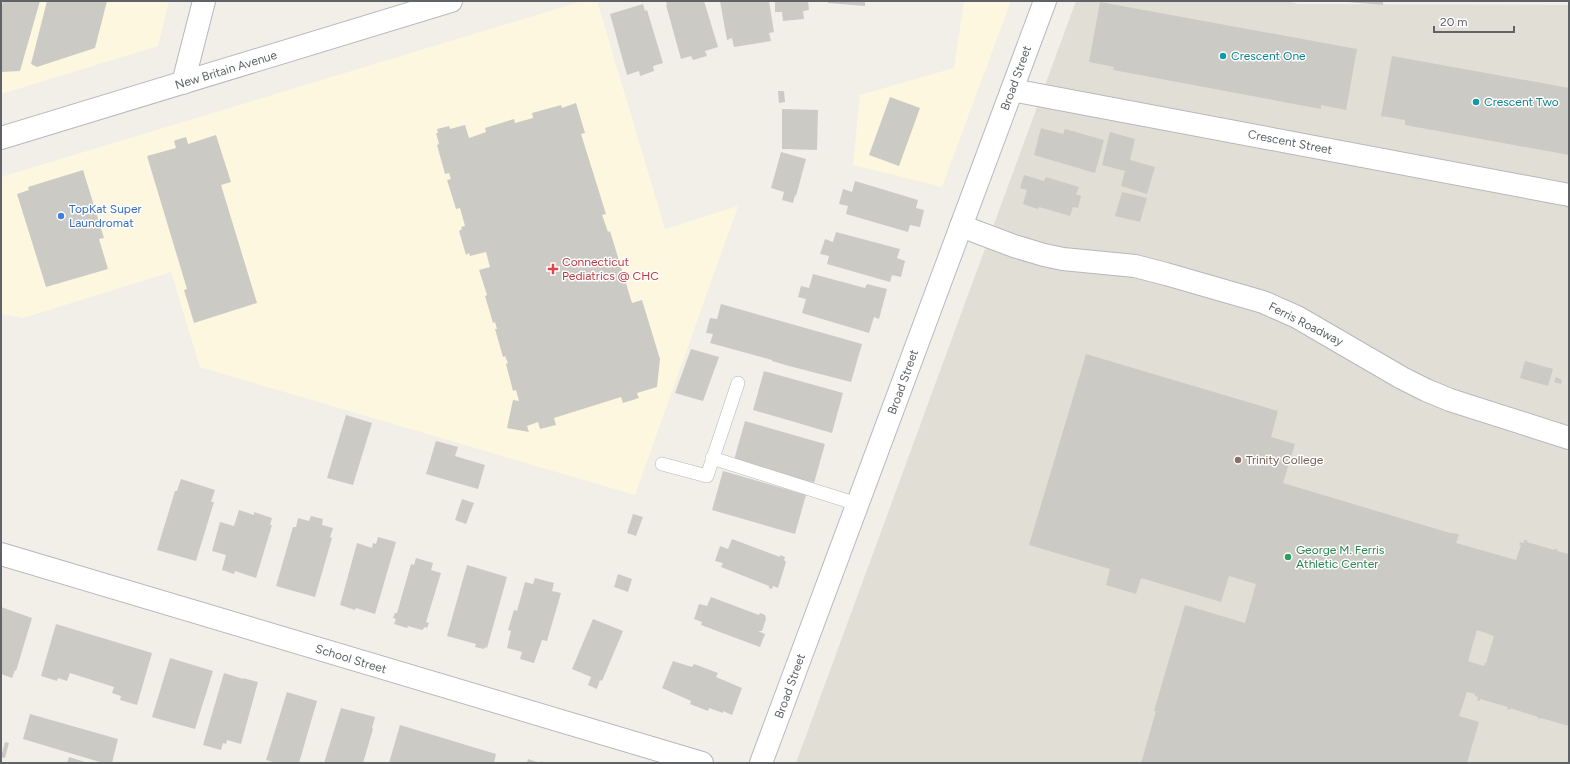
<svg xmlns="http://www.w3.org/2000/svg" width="1570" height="764" font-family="Figtree,sans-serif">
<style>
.commercial{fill:#fef7e0}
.education{fill:#e1ded6}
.building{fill:#cccac5;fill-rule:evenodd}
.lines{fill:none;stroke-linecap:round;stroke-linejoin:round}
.lane-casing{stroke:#b5b8bc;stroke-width:14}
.street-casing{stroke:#b5b8bc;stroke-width:24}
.secondary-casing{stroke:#b6babf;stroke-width:24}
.lane{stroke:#fff;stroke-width:13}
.street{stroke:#fff;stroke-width:22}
.secondary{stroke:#fff;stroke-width:22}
.culture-dot{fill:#0f9aa8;stroke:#fff;stroke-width:1.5}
.shop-dot{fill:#3f7fe0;stroke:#fff;stroke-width:1.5}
.health-dot{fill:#e0444e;stroke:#fff;stroke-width:1.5}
.education-dot{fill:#8d6e63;stroke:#fff;stroke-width:1.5}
.leisure-dot{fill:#2e9e5b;stroke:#fff;stroke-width:1.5}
.labels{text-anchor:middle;stroke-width:3;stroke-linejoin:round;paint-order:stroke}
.culture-label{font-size:12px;fill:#0d838f;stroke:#fff;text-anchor:start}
.street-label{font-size:12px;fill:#5f6368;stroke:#fff}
.shop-label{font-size:12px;fill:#366cbe;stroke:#fff;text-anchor:start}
.health-label{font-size:12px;fill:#be3a42;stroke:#fff;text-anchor:start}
.education-label{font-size:12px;fill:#785e54;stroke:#fff;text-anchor:start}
.leisure-label{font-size:12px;fill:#27864d;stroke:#fff;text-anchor:start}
</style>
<rect width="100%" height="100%" fill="#f1efe8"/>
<g class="commercial">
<polygon points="1,1 169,1 158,46 1,94"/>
<polygon points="583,1 597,1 665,229 738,206 635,495 200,367 171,272 23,318 1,314 1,177"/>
<polygon points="964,1 1011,1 942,187 853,165 860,95 954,68"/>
</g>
<polygon class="education" points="1076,1 1287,1 1298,4 1569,5 1569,763 796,763"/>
<g class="building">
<polygon points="3,1 40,1 20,71 1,72 1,9"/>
<polygon points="47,1 107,1 95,48 37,67 31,64"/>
<polygon points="666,1 704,1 718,47 705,51 707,56 693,60 691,56 681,59 666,5 667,5"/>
<polygon points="720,1 769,1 774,32 769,33 771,41 734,47 732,38 727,40"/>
<polygon points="775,1 808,1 809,10 803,11 804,19 783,21 782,12 775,12"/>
<polygon points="828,1 865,1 865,6 828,3"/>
<polygon points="1347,1 1383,1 1383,5 1347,2"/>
<polygon points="1100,2 1357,49 1346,110 1321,105 1321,109 1113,70 1114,67 1089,62"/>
<polygon points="643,4 645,11 647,10 663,63 653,66 654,71 640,76 639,71 627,75 610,14"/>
<polygon points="1392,56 1569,88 1569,155 1405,125 1405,120 1381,116"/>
<polygon points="778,91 784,91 785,102 779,103"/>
<polygon points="890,97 920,108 899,166 869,155"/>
<polygon points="576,103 585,133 581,134 606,214 602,215 608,232 610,231 632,303 642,300 660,359 657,387 637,393 639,398 623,403 621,397 554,418 556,425 540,429 538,422 527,426 529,432 507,428 513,400 519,401 516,390 513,391 506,364 508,363 505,356 503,357 495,329 497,329 495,322 493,323 485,296 487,295 479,270 490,267 486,252 470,256 469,253 466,255 459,231 462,229 461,227 465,226 460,208 456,209 447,180 451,179 449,173 445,174 437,145 439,144 436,133 438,133 437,129 449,126 450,129 465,125 469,138 486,132 485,128 514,119 515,123 533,118 532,113 561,105 562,108"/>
<polygon points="782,109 818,110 817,150 782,149"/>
<polygon points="1041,128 1063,134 1065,129 1104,140 1095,173 1034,155"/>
<polygon points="1110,132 1135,139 1130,160 1155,167 1147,194 1121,186 1125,171 1102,165"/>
<polygon points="216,135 231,182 221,185 257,303 194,323 184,290 187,289 147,156 176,148 174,141 176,140 186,137 188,144"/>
<polygon points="781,152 806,159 796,196 795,195 793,203 782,200 784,192 771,188"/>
<polygon points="83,170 104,238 99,239 108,269 46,287 17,194 29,190 28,187"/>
<polygon points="1024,175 1044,181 1046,177 1079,187 1076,194 1081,196 1078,208 1073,207 1070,216 1039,207 1038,209 1023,204 1027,190 1020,188"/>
<polygon points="855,181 918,200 916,208 924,210 920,227 910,225 908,232 846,214 848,206 839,204 843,189 852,192"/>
<polygon points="1122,192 1147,198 1140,222 1115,216"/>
<polygon points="836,232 900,249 897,258 905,261 901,277 892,275 890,282 827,264 829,256 820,254 825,239 833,242"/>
<polygon points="813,274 865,288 867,284 887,289 879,319 874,317 869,333 802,313 806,299 798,297 801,286 809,288"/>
<polygon points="721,304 862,344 851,382 789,366 772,361 772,360 710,343 713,334 706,333 710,318 717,319"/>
<polygon points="691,349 719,357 703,401 675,393"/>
<path d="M1086,354l192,57 -7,26 24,7 -12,39 167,50 9,1 -3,9 60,17 5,-15h-2l1,-3 4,1v-3h3v2l27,8 1,-1h3l-1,2 12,3v172l-28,-8 -1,1 -2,-1v-1l-28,-9v2l-3,-1 1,-2 -28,-8v2l-3,-1 1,-3 -3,-1v-2l-8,-2 -8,24 20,6 -12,41h-326l15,-52h-2l31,-106 60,18 11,-39 -27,-8 -8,26 -80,-24 -5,16 -30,-9 4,-16 -81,-24zM1477,630l17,6 -8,27h-1l-1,3 -16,-5z"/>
<polygon points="1525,361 1553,369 1548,386 1520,378"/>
<polygon points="764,371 843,393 832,433 753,410"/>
<polygon points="1556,377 1562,380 1561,384 1554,382"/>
<polygon points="346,415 372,423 353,485 327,478"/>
<polygon points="745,421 825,444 814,483 734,460"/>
<polygon points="436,441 458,447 455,456 485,465 478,489 426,474"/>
<polygon points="723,471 806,495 795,534 712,510"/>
<polygon points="181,479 215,490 211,502 214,502 196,561 157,550 175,491 177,491"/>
<polygon points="462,499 474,503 466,524 455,520"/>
<polygon points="239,510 254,515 254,512 272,518 270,525 272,525 256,578 235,571 234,574 222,570 226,555 212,551 220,522 234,526"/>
<polygon points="633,514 643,517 636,536 627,533"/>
<polygon points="311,516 323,519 322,525 333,528 330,537 332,538 315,597 276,586 293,527 296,527 298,518 309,521"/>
<polygon points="378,537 396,542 375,614 356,608 355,610 340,605 357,543 372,548 373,543 376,544"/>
<polygon points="732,539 780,557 780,555 785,557 784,560 786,562 778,588 773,586 772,589 769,588 769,586 721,567 723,563 715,561 720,546 728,549"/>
<polygon points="416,558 433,563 431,570 441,573 426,622 429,623 427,628 425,627 422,630 408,626 407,628 394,624 396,619 393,618 395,613 397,613 411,564 414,565"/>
<polygon points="467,565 507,577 487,648 485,647 484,649 475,647 476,644 447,636"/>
<polygon points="618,574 632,579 628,592 614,587"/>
<polygon points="535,578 554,583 552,591 561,593 547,641 542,640 534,663 520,659 522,652 507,648 511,631 508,630 514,610 517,611 525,582 533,584"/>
<polygon points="711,597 759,615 760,613 765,615 766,619 762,631 758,631 765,634 760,647 701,625 702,622 694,619 699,604 707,606"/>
<polygon points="1,607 32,618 16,671 15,670 12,678 1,674"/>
<polygon points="593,619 623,631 602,681 600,680 597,689 588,685 591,677 572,669"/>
<polygon points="56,624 152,653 137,705 120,700 121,696 112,693 114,687 70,673 67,681 58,678 57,681 41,676"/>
<polygon points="170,658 213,671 195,729 152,717"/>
<polygon points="673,661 692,667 694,664 718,673 716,677 742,688 732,715 723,711 723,713 709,708 708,711 690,704 691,701 662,688"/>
<polygon points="224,673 243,679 243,678 258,682 241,744 227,740 226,744 223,743 221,750 203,745"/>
<polygon points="287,692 317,701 299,763 277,763 266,760"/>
<polygon points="341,708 375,717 372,728 373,729 363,763 324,763"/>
<polygon points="30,714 118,739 112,763 103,763 23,739"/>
<polygon points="400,725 496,754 494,763 389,763"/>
<polygon points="5,742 9,743 5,758 1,757"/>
<polygon points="69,757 88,763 67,763"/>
<polygon points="528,759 540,763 541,761 545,763 527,763"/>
</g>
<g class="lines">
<g class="lane-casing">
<g id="lane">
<polyline points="712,458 857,504"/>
<polyline points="662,464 707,476 738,383"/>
</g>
</g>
<g class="street-casing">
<g id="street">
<polyline points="183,83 204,1"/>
<polyline points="1012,90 1569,195"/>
<polyline points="961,226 1014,246 1044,255 1063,259 1135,266 1166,274 1263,302 1297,317 1402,378 1426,390 1450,400 1569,438"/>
<polyline points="1,554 702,763"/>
</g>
</g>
<g class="secondary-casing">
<g id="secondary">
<polyline points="1,138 451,1"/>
<polyline points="761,763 1045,1"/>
</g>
</g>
<use href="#lane" class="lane"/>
<use href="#street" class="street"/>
<use href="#secondary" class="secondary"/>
</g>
<g class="culture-dot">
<circle cx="1223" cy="56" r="4"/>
<circle cx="1476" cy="102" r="4"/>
</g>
<circle class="shop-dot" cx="61" cy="216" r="4"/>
<path class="health-dot" d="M551 263h4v4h4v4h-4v4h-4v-4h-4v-4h4z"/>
<circle class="education-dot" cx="1238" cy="460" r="4"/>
<circle class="leisure-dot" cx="1288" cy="557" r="4"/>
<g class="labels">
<g class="culture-label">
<text x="1231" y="60">Crescent One</text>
<text x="1484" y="106">Crescent Two</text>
</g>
<g class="street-label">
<text transform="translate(226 70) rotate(-17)" y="4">New Britain Avenue</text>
<text transform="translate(1016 78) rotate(-70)" y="4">Broad Street</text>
<text transform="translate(1290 142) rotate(11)" y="4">Crescent Street</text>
<text transform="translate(1306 324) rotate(27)" y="4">Ferris Roadway</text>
<text transform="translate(903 382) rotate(-70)" y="4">Broad Street</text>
<text transform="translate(351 659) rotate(17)" y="4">School Street</text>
<text transform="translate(790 686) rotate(-70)" y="4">Broad Street</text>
</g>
<g class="shop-label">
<text x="69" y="213">TopKat Super<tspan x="69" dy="14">Laundromat</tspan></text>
</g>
<g class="health-label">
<text x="562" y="266">Connecticut<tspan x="562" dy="14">Pediatrics @ CHC</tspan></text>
</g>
<g class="education-label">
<text x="1246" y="464">Trinity College</text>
</g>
<g class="leisure-label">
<text x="1296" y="554">George M. Ferris<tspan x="1296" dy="14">Athletic Center</tspan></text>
</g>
</g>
<rect width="1570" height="764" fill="none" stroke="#5f6368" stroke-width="4"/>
<path d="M1434 26v6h80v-6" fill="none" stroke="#5f6368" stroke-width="2"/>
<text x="1440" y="26" font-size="12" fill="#5f6368" stroke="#ffffff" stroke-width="3" paint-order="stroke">20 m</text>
</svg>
